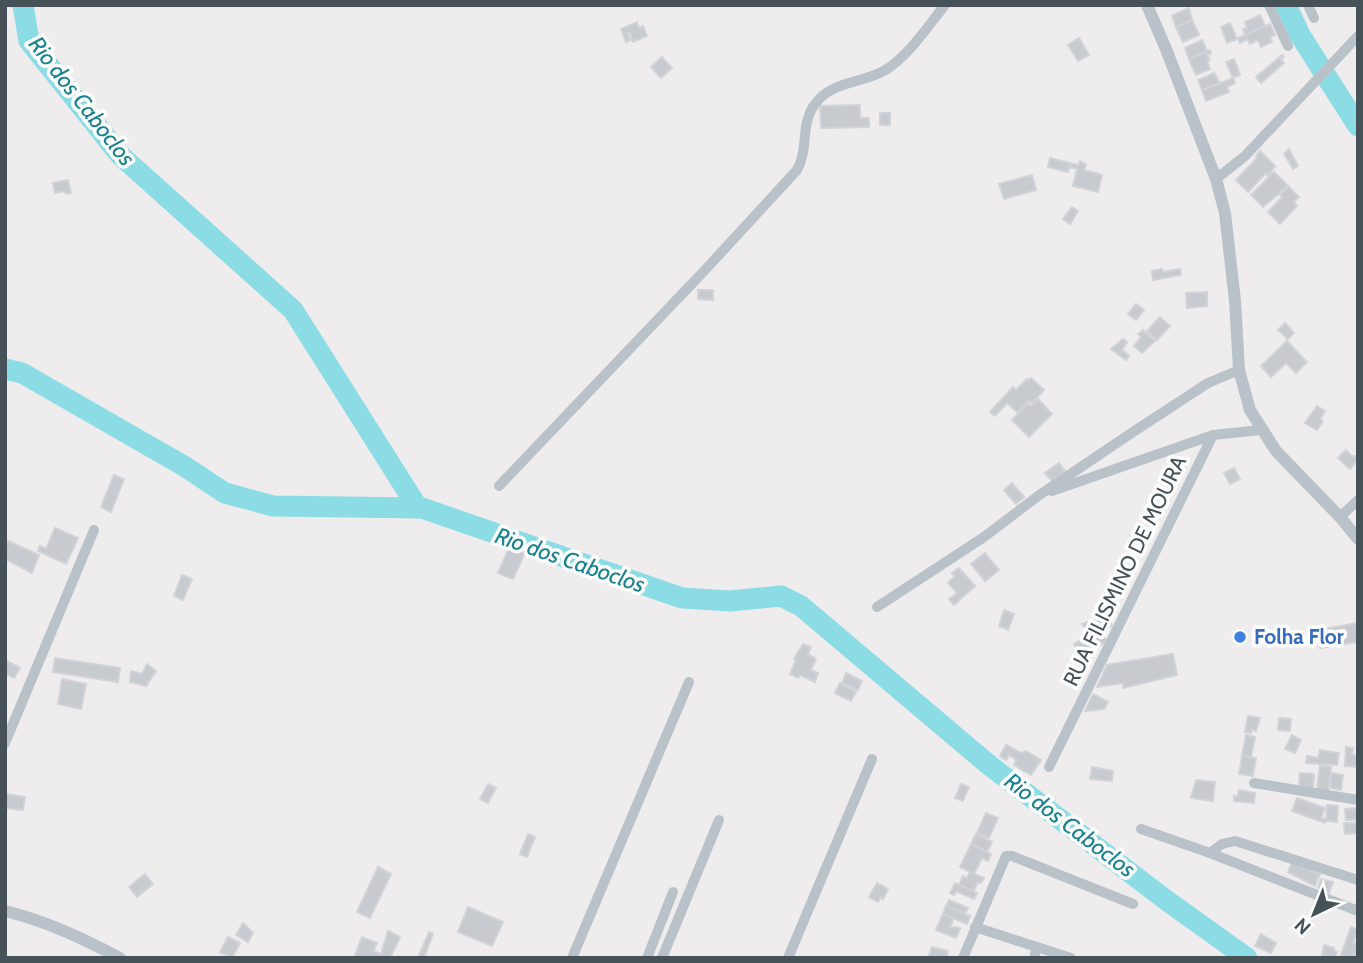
<svg xmlns="http://www.w3.org/2000/svg" width="1363" height="963" font-family="Cabin,sans-serif">
<style>
.lines{fill:none;stroke-linecap:round;stroke-linejoin:round}
.river{stroke:#8cdce5;stroke-width:21}
.building{fill:#c7cacf;stroke:#d1d3d8;stroke-width:2}
.minor{stroke:#b8c2c8;stroke-width:10}
.tertiary{stroke:#b8c2c8;stroke-width:12}
.shop-dot{fill:#3f7fe0;stroke:#fff;stroke-width:2.5}
.labels{text-anchor:middle;stroke-width:7;stroke-linejoin:round;paint-order:stroke}
.street-label{font-size:21px;fill:#465258;stroke:#fff}
.shop-label{font-size:21px;font-weight:bold;fill:#366cbe;stroke:#fff;text-anchor:start}
.water-label{font-size:23px;font-style:italic;fill:#16828e;stroke:#fff}
</style>
<rect width="100%" height="100%" fill="#efeced"/>
<g class="lines">
<g class="river">
<polyline points="23,5 29,41 120,155 293,310 418,508"/>
<polyline points="1286,5 1300,35 1358,126"/>
<polyline points="5,369 22,373 184,466 225,493 273,506 422,508 682,598 730,601 781,596 801,606 989,765 1166,900 1247,958"/>
</g>
</g>
<g class="building">
<polygon points="1189,8 1192,20 1176,27 1172,16"/>
<polygon points="1260,15 1265,26 1245,35 1243,29 1247,28 1245,22"/>
<polygon points="1192,20 1199,35 1183,42 1176,27"/>
<polygon points="637,22 639,28 643,26 647,36 633,42 630,33 627,33 630,40 626,42 621,29"/>
<polygon points="1230,23 1237,39 1227,43 1221,27"/>
<polygon points="1270,24 1275,35 1270,37 1272,42 1261,47 1258,40 1250,44 1247,39 1240,43 1238,38"/>
<polygon points="1079,38 1089,55 1078,61 1068,45"/>
<polygon points="1202,40 1207,51 1189,59 1185,48"/>
<polygon points="1210,50 1211,53 1207,55 1210,60 1207,61 1210,69 1196,75 1189,59"/>
<polygon points="1282,55 1284,57 1281,59 1284,63 1261,83 1256,77"/>
<polygon points="662,57 672,68 661,78 651,67"/>
<polygon points="1234,59 1240,75 1233,78 1226,62"/>
<polygon points="1214,73 1220,83 1202,90 1198,80"/>
<polygon points="1233,78 1235,83 1227,87 1229,92 1206,101 1202,90"/>
<polygon points="860,105 860,118 869,118 869,127 821,128 820,106"/>
<rect x="880" y="113" width="10" height="12"/>
<polygon points="1289,149 1298,166 1293,169 1284,154"/>
<polygon points="1260,151 1275,166 1268,176 1266,173 1248,192 1236,180 1257,158 1256,156"/>
<polygon points="1050,158 1070,163 1068,172 1048,167"/>
<polygon points="1080,161 1086,165 1084,170 1102,175 1098,192 1073,186 1077,169 1069,167 1070,163 1078,165"/>
<polygon points="1274,172 1288,186 1263,207 1251,195"/>
<polygon points="1032,175 1036,190 1004,199 999,184"/>
<polygon points="68,180 71,193 66,194 65,191 55,193 53,183"/>
<polygon points="1288,186 1299,197 1294,202 1297,206 1280,224 1268,212 1282,197 1280,195"/>
<polygon points="1072,207 1078,211 1070,224 1063,219"/>
<polygon points="1162,269 1163,272 1180,269 1181,275 1153,280 1152,271"/>
<polygon points="698,290 713,290 713,300 698,299"/>
<polygon points="1207,292 1207,306 1187,308 1186,293"/>
<polygon points="1136,304 1144,310 1136,320 1128,314"/>
<polygon points="1160,317 1170,326 1157,340 1147,331"/>
<polygon points="1285,323 1294,333 1288,339 1278,330"/>
<polygon points="1143,330 1155,341 1142,353 1134,346 1141,337 1138,334"/>
<polygon points="1123,339 1127,342 1122,350 1129,356 1126,360 1111,349"/>
<polygon points="1287,341 1307,362 1296,373 1286,363 1271,377 1261,366"/>
<polygon points="1031,378 1044,390 1032,403 1029,400 1018,413 1007,403 995,416 990,412 1013,387 1016,390 1027,379 1028,381"/>
<polygon points="1038,399 1052,414 1029,437 1012,420 1028,403 1031,406"/>
<polygon points="1317,406 1325,411 1320,419 1323,421 1317,430 1305,423"/>
<polygon points="1346,450 1353,457 1358,455 1358,459 1350,469 1338,458"/>
<polygon points="1059,463 1065,471 1052,481 1045,473"/>
<polygon points="1234,468 1240,479 1230,484 1224,473"/>
<polygon points="114,475 124,479 111,512 101,507"/>
<polygon points="1012,483 1024,497 1016,504 1004,490"/>
<polygon points="55,528 78,538 66,564 38,551 40,546 46,549"/>
<polygon points="8,541 39,555 32,573 5,559 5,548"/>
<polygon points="510,546 525,553 513,579 498,573"/>
<polygon points="985,553 999,570 985,581 971,564"/>
<polygon points="959,568 975,586 954,605 949,599 957,593 948,583 955,576 952,573"/>
<polygon points="182,575 192,579 183,600 174,596"/>
<polygon points="1004,610 1014,614 1008,630 999,626"/>
<polygon points="1109,616 1112,626 1099,630 1096,620"/>
<polygon points="1091,621 1107,641 1099,646 1082,624"/>
<polygon points="1358,623 1358,642 1320,648 1317,630"/>
<polygon points="1084,638 1092,652 1082,659 1074,644"/>
<polygon points="803,644 811,647 808,654 816,659 811,670 818,673 815,682 800,675 798,678 790,674 796,660 794,659"/>
<polygon points="1173,654 1177,675 1123,688 1123,683 1097,687 1107,665"/>
<polygon points="55,658 120,668 118,682 53,672"/>
<polygon points="5,660 20,668 14,678 5,673"/>
<polygon points="147,664 156,671 146,686 130,682 131,671 142,674"/>
<polygon points="846,673 862,681 858,690 842,683"/>
<polygon points="62,679 86,684 81,709 58,704"/>
<polygon points="840,683 856,692 851,701 835,693"/>
<polygon points="1093,694 1108,702 1104,709 1085,711"/>
<polygon points="1248,716 1260,718 1256,731 1252,729 1251,733 1245,732"/>
<polygon points="1279,718 1291,719 1290,731 1278,730"/>
<polygon points="1246,735 1255,737 1251,757 1242,756"/>
<polygon points="1292,735 1301,740 1295,753 1285,749"/>
<polygon points="1006,745 1021,753 1026,751 1041,760 1031,775 1014,765 1016,761 1015,759 1009,755 1006,760 1000,756"/>
<polygon points="1346,747 1353,748 1352,755 1358,756 1358,767 1345,766"/>
<polygon points="1320,750 1339,753 1337,765 1306,763 1307,756 1318,758"/>
<polygon points="1242,756 1256,758 1253,776 1239,774"/>
<polygon points="1320,765 1331,767 1329,791 1317,790"/>
<polygon points="1092,767 1113,771 1112,781 1090,779"/>
<polygon points="1300,773 1314,774 1313,788 1299,786"/>
<polygon points="1331,773 1343,775 1341,790 1330,788"/>
<polygon points="1196,780 1215,782 1213,801 1191,798"/>
<polygon points="488,784 496,788 488,803 480,799"/>
<polygon points="961,784 969,787 963,801 955,798"/>
<polygon points="1239,790 1255,793 1254,803 1234,801 1234,796 1238,797"/>
<polygon points="5,794 25,797 23,810 5,808"/>
<polygon points="1297,798 1325,808 1321,818 1326,819 1325,823 1292,811"/>
<polygon points="1327,805 1338,806 1337,822 1326,821"/>
<polygon points="1358,808 1358,820 1346,820 1345,809"/>
<polygon points="986,813 998,818 989,838 977,833"/>
<polygon points="1344,823 1358,823 1358,833 1345,834"/>
<polygon points="528,834 535,837 527,857 520,854"/>
<polygon points="976,834 992,842 987,852 971,844"/>
<polygon points="971,844 991,854 988,861 982,858 974,874 960,867"/>
<polygon points="1292,863 1304,868 1306,864 1312,866 1310,870 1320,874 1315,886 1288,872"/>
<polygon points="378,867 391,874 370,918 357,912"/>
<polygon points="970,872 984,878 981,883 978,882 973,892 959,885 963,876 967,878"/>
<polygon points="145,874 153,884 137,897 129,887"/>
<polygon points="1321,879 1333,882 1329,893 1318,888"/>
<polygon points="877,883 888,889 883,899 881,897 878,902 869,897"/>
<polygon points="955,883 977,893 974,899 956,891 954,895 950,893"/>
<polygon points="949,900 968,908 965,914 946,906"/>
<polygon points="946,906 970,916 967,924 943,914"/>
<polygon points="468,907 503,922 492,946 458,932"/>
<polygon points="943,914 954,918 950,927 960,928 956,938 936,930"/>
<polygon points="243,923 253,933 248,942 236,935"/>
<polygon points="1351,927 1358,930 1353,943 1358,944 1358,956 1353,954 1353,958 1341,955"/>
<polygon points="388,931 400,937 390,958 354,958 362,937 377,943 373,951 381,954"/>
<polygon points="429,932 433,934 424,958 418,958"/>
<polygon points="1261,934 1276,943 1271,953 1255,946"/>
<polygon points="228,937 240,943 232,958 220,952"/>
<polygon points="1324,945 1334,948 1334,950 1337,952 1335,958 1322,955"/>
<polygon points="932,947 948,951 946,958 928,958"/>
</g>
<g class="lines">
<g class="minor">
<polyline points="1269,5 1288,46"/>
<polyline points="1308,5 1314,18"/>
<polyline points="1216,179 1245,156 1358,36"/>
<path d="M499,486l206,-216 92,-100c12,-21 3,-46 18,-66 17,-24 49,-20 72,-35 23,-15 41,-43 58,-64"/>
<polyline points="1052,491 1213,435"/>
<polyline points="1340,517 1358,500"/>
<polyline points="877,607 984,537 1038,496 1133,432 1208,383 1239,370"/>
<polyline points="5,743 94,530"/>
<polyline points="1049,767 1213,435 1261,430"/>
<polyline points="1254,783 1358,800"/>
<polyline points="1141,829 1210,853 1222,844 1235,841 1358,880"/>
<polyline points="1210,853 1358,911"/>
<polyline points="975,927 1071,958"/>
<polyline points="572,958 689,682"/>
<polyline points="647,958 673,892"/>
<polyline points="662,958 719,820"/>
<polyline points="788,958 872,759"/>
<polyline points="963,958 1006,856 1012,856 1133,904"/>
<polyline points="1034,958 1037,947"/>
</g>
<g class="tertiary">
<polyline points="1147,5 1166,49 1216,179 1225,213 1235,301 1239,370 1250,410 1276,451 1340,517 1358,539"/>
<path d="M5,911c41,10 77,27 115,47"/>
</g>
</g>
<circle class="shop-dot" cx="1240" cy="637" r="7"/>
<g class="labels">
<g class="street-label">
<text transform="translate(1125 571) rotate(-64)" y="7">RUA FILISMINO DE MOURA</text>
</g>
<g class="shop-label">
<text x="1254" y="644">Folha Flor</text>
</g>
<g class="water-label">
<text transform="translate(82 101) rotate(52)" y="8">Rio dos Caboclos</text>
<text transform="translate(570 560) rotate(19)" y="8">Rio dos Caboclos</text>
<text transform="translate(1070 825) rotate(37)" y="8">Rio dos Caboclos</text>
</g>
</g>
<rect width="1363" height="963" fill="none" stroke="#465258" stroke-width="14"/>
<g transform="translate(1314 914) rotate(223)" stroke="#ffffff" stroke-width="5" paint-order="stroke">
<path d="M0-5L12 26L0 18L-12 26Z" fill="#465258"/>
<text y="-10" font-size="19" font-weight="bold" text-anchor="middle" fill="#465258">N</text>
</g>
</svg>
